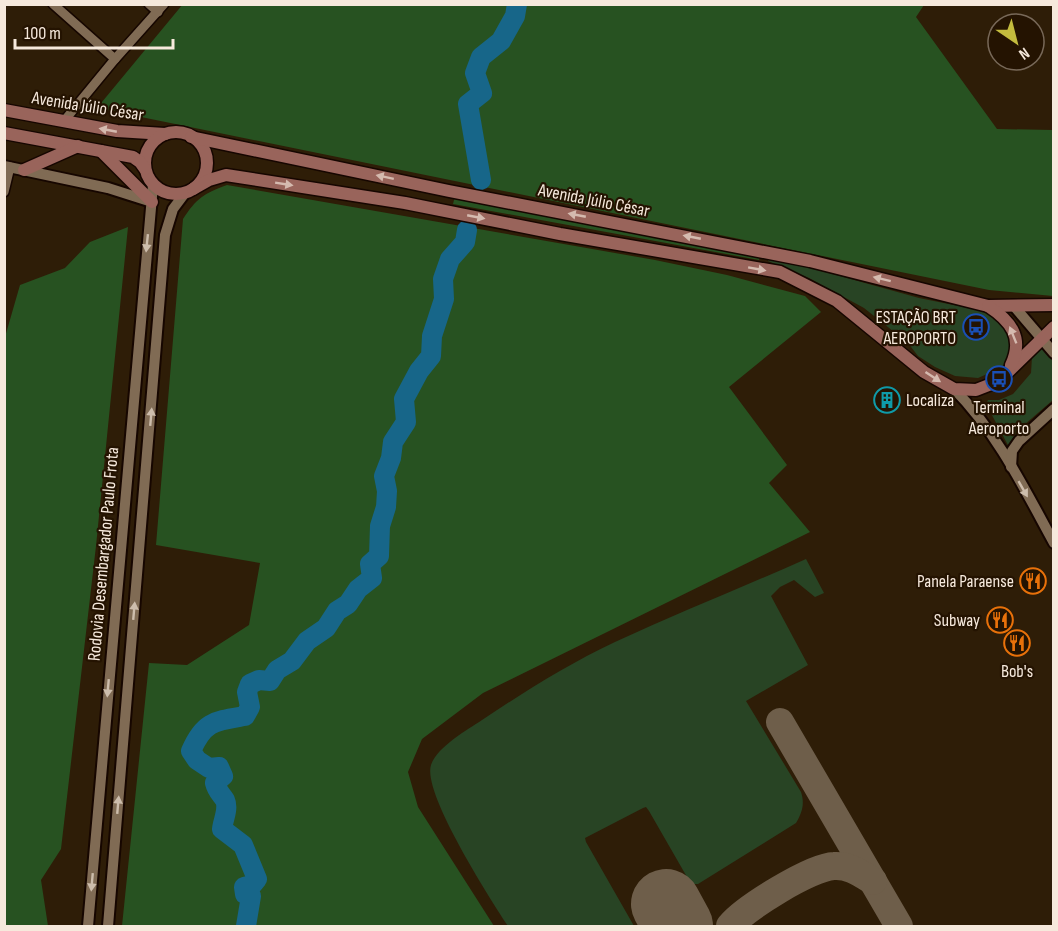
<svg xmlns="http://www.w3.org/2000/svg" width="1058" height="931" font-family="'Sofia Sans Condensed',sans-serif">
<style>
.green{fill:#284424}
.forest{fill:#275221}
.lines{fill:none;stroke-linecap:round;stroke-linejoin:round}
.river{stroke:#176689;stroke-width:20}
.taxiway{stroke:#6e5e4a;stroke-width:28}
.runway{stroke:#6e5e4a;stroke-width:70}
.minor-casing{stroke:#160600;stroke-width:12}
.tertiary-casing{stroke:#160600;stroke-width:14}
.secondary-casing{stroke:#160600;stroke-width:15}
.minor{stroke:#806b54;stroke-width:9}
.tertiary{stroke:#806b54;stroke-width:10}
.secondary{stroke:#99645b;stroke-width:12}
.oneway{fill:#d5baaf}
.oneway2{fill:#cdbdac}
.labels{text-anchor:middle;stroke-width:4.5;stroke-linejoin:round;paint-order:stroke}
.street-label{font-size:18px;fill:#f6e9dc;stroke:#241301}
.poi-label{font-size:18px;fill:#f6e9dc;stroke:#241301;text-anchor:end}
</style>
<rect width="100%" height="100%" fill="#2e1d07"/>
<g class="green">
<polygon points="768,256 919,298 988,312 1002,324 1009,334 1012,346 1008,359 1001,368 978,378 955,376 935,367 918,356 908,343 864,308 809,278 768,261"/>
<polygon points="1043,347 1053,361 1053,400 1017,431 1009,447 986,404 988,400 999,400 1013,394 1031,373 1032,357"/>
<path d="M806,559l18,34 -9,4 -21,-17 -14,7 -9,9 37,69 -62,36 55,91c4,12 1,21 -5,31l-98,61h-7l-42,-73 -3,-4 -3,1 -58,30 1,4 48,84h-126c-17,-26 -86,-133 -77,-161 6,-18 36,-35 51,-45 42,-28 86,-56 133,-78 63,-29 128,-55 191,-83z"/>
</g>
<g class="forest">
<polygon points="183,4 924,5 916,17 997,129 1053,130 1053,296 989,290 97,108"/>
<path d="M227,185l428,75 72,15 78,21 16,16 -92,75 58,78 -18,18 41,49 -327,161 -61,46 -14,33 10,35 76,119h-372l27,-263 38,2 62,-40 11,-62 -104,-18 27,-326c13,-20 21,-26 44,-34z"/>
<polygon points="455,196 760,255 759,260 453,204"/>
<polygon points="128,227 96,546 61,849 41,880 48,926 5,926 5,337 20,285 65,268 90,242"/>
</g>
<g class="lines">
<g class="river">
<polyline points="481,180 468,104 482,93 475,73 481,57 501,41 515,16 517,4"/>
<path d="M246,926l5,-30 -6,-2 -1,-7 8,-2 5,-6 -14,-34 -21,-16c1,-9 7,-20 3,-29 -4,-6 -8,-9 -10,-17l8,-7 -4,-9 -10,1 -12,-8 -6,-9c13,-30 24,-30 54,-35l5,-9 -3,-15 3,-8 9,-4 11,1 7,-11 15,-9 15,-20 19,-13 11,-17 11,-7 10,-15 14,-11 -2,-14 9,-8 1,-30 6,-19 1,-16 -3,-15 7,-18 2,-16 13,-20 -2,-23 15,-28 12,-15 1,-20 12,-37 -1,-20 7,-20 15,-17 2,-12"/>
</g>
<g class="taxiway">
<polyline points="780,722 899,926"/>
<path d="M730,926c15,-18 81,-59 104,-60 15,-1 26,7 39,15"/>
</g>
<polyline class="runway" points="666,904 678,926"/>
<g class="minor-casing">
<g id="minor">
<polyline points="53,4 115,59"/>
<polyline points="149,4 158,12"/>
<polyline points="64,121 115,59 164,4"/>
<polyline points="4,192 10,167"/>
</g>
</g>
<g class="tertiary-casing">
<g id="tertiary">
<polyline points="4,166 108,188 152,202"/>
<polyline points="1013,305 1054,353"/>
<path d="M954,389c43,43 71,101 100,154"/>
<polyline points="1011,467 1012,451 1019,441 1054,409"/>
<polyline points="88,926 153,185"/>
<polyline points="108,926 165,235 173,209 185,193"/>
</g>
</g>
<g class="secondary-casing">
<g id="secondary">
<polyline points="4,110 117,131 165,134"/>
<circle cx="176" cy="163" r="31"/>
<polyline points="4,133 133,157 140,162 145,169"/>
<polyline points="191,137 449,191 810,261 988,306 1054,305"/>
<polyline points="101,151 152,202"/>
<polyline points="24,170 78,146"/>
<polyline points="193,189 209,180 226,175 405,203 560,234 780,272 837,301 924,372 954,389 976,390 994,383 1008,372 1054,327"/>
<path d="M988,306c23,15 36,32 23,59"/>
</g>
</g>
<use href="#minor" class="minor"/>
<use href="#tertiary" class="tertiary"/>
<use href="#secondary" class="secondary"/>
</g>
<defs><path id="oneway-solid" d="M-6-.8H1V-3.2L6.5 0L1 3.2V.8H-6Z" transform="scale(1.5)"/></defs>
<g class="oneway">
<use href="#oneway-solid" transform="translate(108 130) rotate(-169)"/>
<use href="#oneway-solid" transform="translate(385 177) rotate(-168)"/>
<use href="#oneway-solid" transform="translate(284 184) rotate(9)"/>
<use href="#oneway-solid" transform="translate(577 215) rotate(-169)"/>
<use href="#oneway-solid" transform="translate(476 217) rotate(11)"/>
<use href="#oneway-solid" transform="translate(692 237) rotate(-169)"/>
<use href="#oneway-solid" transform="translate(757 269) rotate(10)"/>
<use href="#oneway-solid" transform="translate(882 279) rotate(-166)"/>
<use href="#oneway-solid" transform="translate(1013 335) rotate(-112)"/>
<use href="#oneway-solid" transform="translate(933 377) rotate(33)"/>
</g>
<g class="oneway2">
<use href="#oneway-solid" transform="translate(147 243) rotate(96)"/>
<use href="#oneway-solid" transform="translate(151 417) rotate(-85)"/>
<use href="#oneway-solid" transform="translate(1023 489) rotate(60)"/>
<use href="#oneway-solid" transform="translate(134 611) rotate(-85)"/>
<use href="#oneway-solid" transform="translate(108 688) rotate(95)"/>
<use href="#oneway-solid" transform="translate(118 805) rotate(-85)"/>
<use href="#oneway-solid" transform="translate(92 882) rotate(95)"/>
</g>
<defs>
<g id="bus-ring" transform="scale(1.35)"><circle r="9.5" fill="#241301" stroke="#1a4fb4" stroke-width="1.5"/><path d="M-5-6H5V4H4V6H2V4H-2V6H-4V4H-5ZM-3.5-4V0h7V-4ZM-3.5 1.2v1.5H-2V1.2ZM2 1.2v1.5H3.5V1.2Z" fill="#1a4fb4"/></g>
<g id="building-ring" transform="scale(1.35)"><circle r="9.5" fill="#241301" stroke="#0f9aa8" stroke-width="1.5"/><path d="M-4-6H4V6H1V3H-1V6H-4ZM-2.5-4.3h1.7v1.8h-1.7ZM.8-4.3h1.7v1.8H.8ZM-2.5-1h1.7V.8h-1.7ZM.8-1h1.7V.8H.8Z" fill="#0f9aa8"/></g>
<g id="restaurant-ring" transform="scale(1.35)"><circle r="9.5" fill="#241301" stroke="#e8710a" stroke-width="1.5"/><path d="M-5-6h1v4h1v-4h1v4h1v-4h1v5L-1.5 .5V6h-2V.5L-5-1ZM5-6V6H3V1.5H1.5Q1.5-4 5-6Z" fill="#e8710a"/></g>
</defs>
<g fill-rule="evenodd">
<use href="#bus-ring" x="976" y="327"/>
<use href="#bus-ring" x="999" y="379"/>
<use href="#building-ring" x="887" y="400"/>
<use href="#restaurant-ring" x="1033" y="581"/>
<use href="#restaurant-ring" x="1000" y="620"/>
<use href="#restaurant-ring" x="1017" y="643"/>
</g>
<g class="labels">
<g class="street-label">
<text transform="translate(88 106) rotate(9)" y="6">Avenida Júlio César</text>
<text transform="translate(594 200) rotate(11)" y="6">Avenida Júlio César</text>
<text transform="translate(103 554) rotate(-85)" y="6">Rodovia Desembargador Paulo Frota</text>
</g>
<g class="poi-label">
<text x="956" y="323">ESTAÇÃO BRT<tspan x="956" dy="21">AEROPORTO</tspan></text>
<text x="906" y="406" text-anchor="start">Localiza</text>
<text x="999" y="413" text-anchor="middle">Terminal<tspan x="999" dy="21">Aeroporto</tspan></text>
<text x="1014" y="587">Panela Paraense</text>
<text x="980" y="626">Subway</text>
<text x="1017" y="677" text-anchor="middle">Bob's</text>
</g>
</g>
<rect width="1058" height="931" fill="none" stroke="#f6e9dc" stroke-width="12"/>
<g transform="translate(1016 42) rotate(145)"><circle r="28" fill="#241301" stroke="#786959" stroke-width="1.5"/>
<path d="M0-4.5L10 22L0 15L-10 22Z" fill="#c4bc3e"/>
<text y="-9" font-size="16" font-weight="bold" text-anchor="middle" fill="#f6e9dc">N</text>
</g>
<path d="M15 39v9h158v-9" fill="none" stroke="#f6e9dc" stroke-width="3"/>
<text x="24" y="39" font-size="18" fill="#f6e9dc" stroke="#241301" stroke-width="4.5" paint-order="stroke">100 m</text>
</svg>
